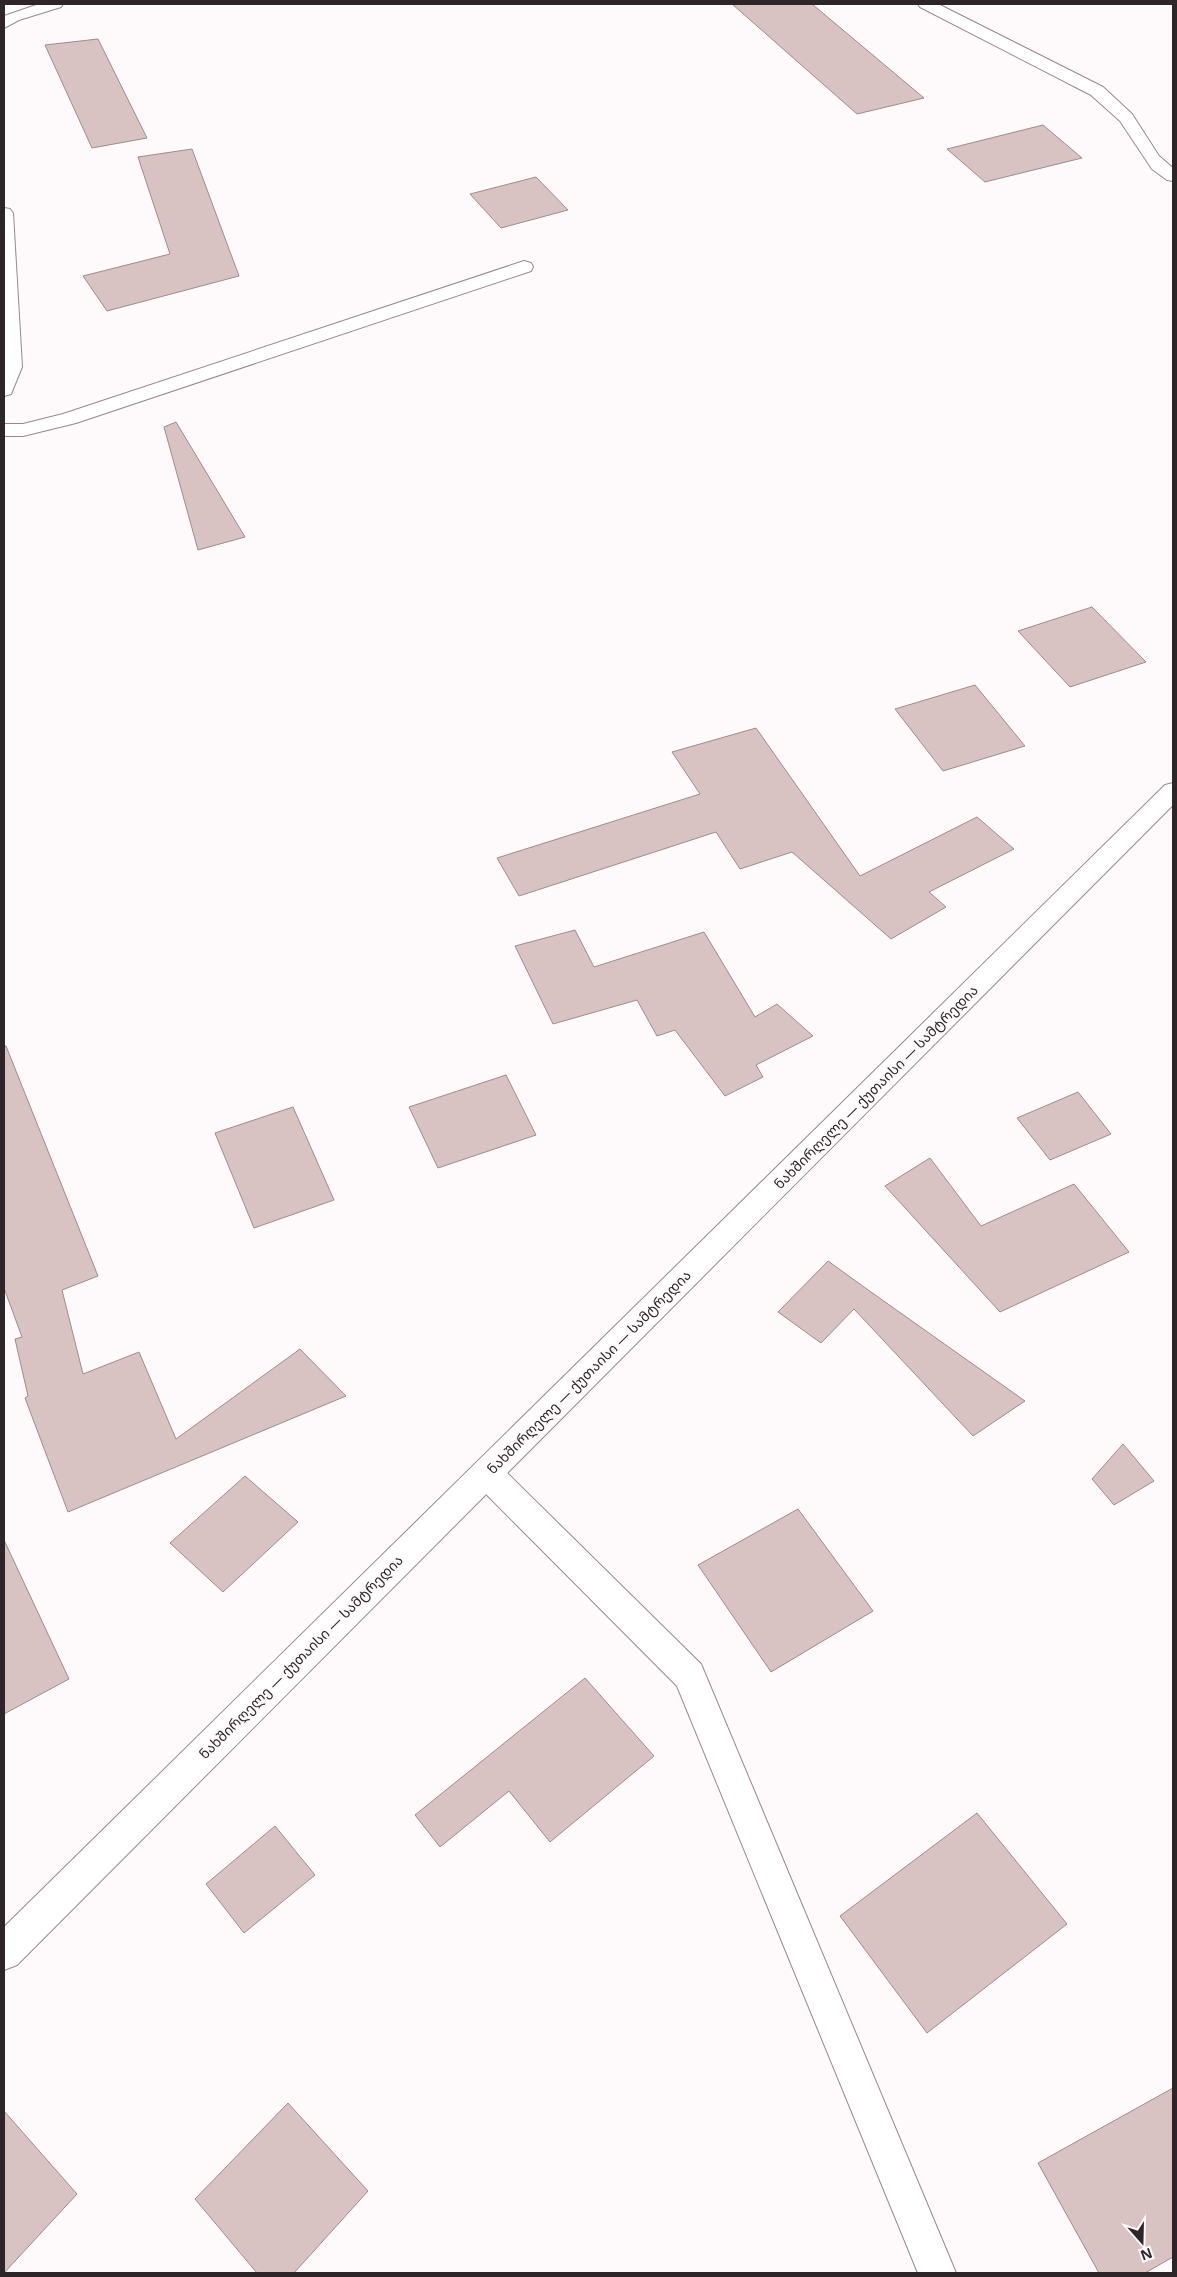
<svg xmlns="http://www.w3.org/2000/svg" width="1177" height="2277" font-family="'Open Sans','Noto Sans Georgian',sans-serif">
<style>
.building{fill:#d8c3c2;stroke:#9f8b8a}
.lines{fill:none;stroke-linecap:round;stroke-linejoin:round}
.street-casing{stroke:#9a878d;stroke-width:2}
.primary-casing{stroke:#9a878d;stroke-width:2}
.street{fill:#fff;fill-rule:evenodd}
.primary{fill:#fff;fill-rule:evenodd}
.labels{text-anchor:middle;stroke-width:4;stroke-linejoin:round;paint-order:stroke}
.street-label{font-size:14px;fill:#2d2528;stroke:#fefafb}
</style>
<rect width="100%" height="100%" fill="#fefafb"/>
<g class="building">
<polygon points="732,4 812,4 924,98 857,114"/>
<polygon points="98,39 147,138 92,148 45,45"/>
<polygon points="1043,125 1082,158 985,182 947,149"/>
<polygon points="192,149 239,276 107,311 83,276 170,254 138,157"/>
<polygon points="536,177 568,210 501,228 470,194"/>
<polygon points="176,422 245,537 198,550 164,427"/>
<polygon points="1092,607 1146,662 1070,687 1018,631"/>
<polygon points="975,685 1025,746 943,771 895,709"/>
<polygon points="756,728 860,876 977,817 1014,849 929,892 946,907 891,939 792,852 740,869 716,832 519,896 497,858 700,794 672,752"/>
<polygon points="575,930 594,967 704,932 755,1017 777,1004 813,1036 756,1065 763,1077 725,1096 675,1030 657,1036 637,1000 553,1024 515,946"/>
<polygon points="4,1046 6,1046 98,1276 62,1290 83,1374 139,1352 176,1439 300,1349 346,1396 68,1512 25,1398 28,1396 15,1339 22,1337 4,1288"/>
<polygon points="506,1075 536,1135 438,1168 409,1107"/>
<polygon points="1078,1092 1111,1134 1050,1160 1017,1118"/>
<polygon points="293,1107 334,1200 254,1228 215,1133"/>
<polygon points="930,1158 981,1226 1074,1184 1129,1252 1000,1312 885,1186"/>
<polygon points="828,1261 871,1292 1025,1401 973,1436 854,1309 821,1343 778,1312"/>
<polygon points="1123,1444 1154,1481 1114,1505 1092,1479"/>
<polygon points="245,1476 298,1522 223,1592 170,1543"/>
<polygon points="798,1509 873,1611 771,1672 698,1565"/>
<polygon points="4,1540 69,1679 4,1714"/>
<polygon points="585,1678 654,1756 550,1842 509,1791 440,1847 415,1815"/>
<polygon points="977,1813 1067,1924 927,2033 840,1916"/>
<polygon points="275,1826 315,1875 244,1933 206,1884"/>
<polygon points="1173,2088 1173,2257 1145,2273 1099,2273 1038,2163"/>
<polygon points="288,2103 368,2191 294,2273 257,2273 195,2199"/>
<polygon points="4,2111 77,2194 4,2273"/>
</g>
<g class="lines">
<g class="street-casing">
<g id="street">
<polygon points="39,4 63,4 61,7 19,20 4,28 4,16"/>
<polygon points="918,4 938,4 1103,87 1132,114 1159,156 1173,168 1173,181 1167,180 1152,169 1120,121 1091,95 920,7"/>
<polygon points="4,208 10,209 13,213 22,367 11,394 4,396"/>
<polygon points="524,261 531,263 533,267 531,271 76,423 23,436 4,436 4,424 23,424 63,414"/>
<polygon points="487,1460 498,1464 701,1664 956,2273 918,2273 677,1686 476,1484 472,1474 476,1464"/>
</g>
</g>
<g class="primary-casing">
<polygon id="primary" points="1173,783 1173,805 17,1965 4,1970 4,1927 1165,785"/>
</g>
<use href="#street" class="street"/>
<use href="#primary" class="primary"/>
</g>
<g class="labels">
<g class="street-label">
<text transform="translate(876 1087) rotate(-45)" y="5">ნახშირღელე — ქუთაისი — სამტრედია</text>
<text transform="translate(589 1372) rotate(-45)" y="5">ნახშირღელე — ქუთაისი — სამტრედია</text>
<text transform="translate(301 1657) rotate(-45)" y="5">ნახშირღელე — ქუთაისი — სამტრედია</text>
</g>
</g>
<rect width="1177" height="2277" fill="none" stroke="#2d2528" stroke-width="10"/>
<g transform="translate(1142 2242) rotate(160)" stroke="#fefafb" stroke-width="4" paint-order="stroke">
<path d="M0-4L9 19L0 12L-9 19Z" fill="#2d2528"/>
<text y="-8" font-size="14" font-weight="bold" text-anchor="middle" fill="#2d2528">N</text>
</g>
</svg>
